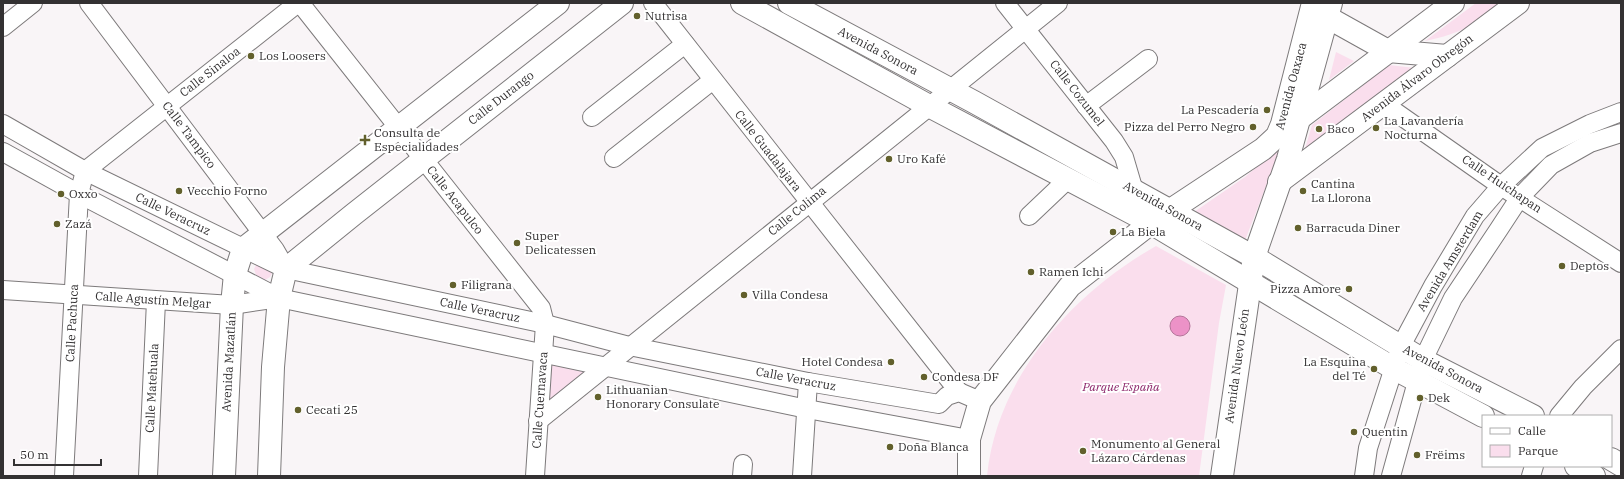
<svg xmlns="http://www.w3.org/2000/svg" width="1624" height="479" font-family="'IBM Plex Serif',serif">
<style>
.green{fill:#fadeed}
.water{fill:#ec92c7;stroke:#b4759a}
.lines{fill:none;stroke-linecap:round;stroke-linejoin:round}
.minor-casing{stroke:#7d7a7b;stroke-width:20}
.major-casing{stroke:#7d7a7b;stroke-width:24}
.minor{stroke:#fff;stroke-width:18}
.major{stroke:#fff;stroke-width:22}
.poi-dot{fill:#62602c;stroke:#fff;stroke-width:1.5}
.labels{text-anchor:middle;stroke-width:4;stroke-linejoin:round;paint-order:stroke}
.poi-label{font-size:12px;fill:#333132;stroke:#fff;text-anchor:start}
.street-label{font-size:12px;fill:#333132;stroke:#fff}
.park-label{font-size:12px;font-style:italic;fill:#8d266b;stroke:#fff}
</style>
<rect width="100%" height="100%" fill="#f9f5f7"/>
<g class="green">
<path d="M1476,3h28c-31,22 -41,30 -79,38z"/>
<polygon points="1336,52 1354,61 1329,80"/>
<polygon points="1389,65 1415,68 1304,152 1312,125"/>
<polygon points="1288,130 1244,243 1194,212 1245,177 1267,158"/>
<path d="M1156,246l70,39 -7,38 -20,153h-212c10,-100 86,-183 169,-230z"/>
<polygon points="257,263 273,271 270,277 265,280 257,278 254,269"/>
<polygon points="547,362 590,371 546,408"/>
</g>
<circle class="water" cx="1180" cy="326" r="10"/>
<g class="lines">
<g class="minor-casing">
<g id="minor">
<polyline points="89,3 275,250 286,269"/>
<polyline points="300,3 541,308 545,324 535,476"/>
<polyline points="653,3 959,392"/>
<polyline points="1005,3 1114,141 1124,157 1134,191"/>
<polyline points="3,27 33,3"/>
<polyline points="1384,104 1501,186 1621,263"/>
<polyline points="1086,106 1148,59"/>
<polyline points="592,117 685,44"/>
<polyline points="3,124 85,171 286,269 545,324 629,346 808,382 939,404 947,396 959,392 980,401"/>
<polyline points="3,152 79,194 279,298 807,409 969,439"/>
<polyline points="614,158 713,80"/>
<polyline points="1029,216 1068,179"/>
<polyline points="3,290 232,305 279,298"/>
<polyline points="1559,416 1583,387 1621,349"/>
<polyline points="538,421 1058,3"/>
<polyline points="64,476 79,194 85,171 298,3"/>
<polyline points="148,476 156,301"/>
<polyline points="742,476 743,464"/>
<polyline points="802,476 808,382"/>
<polyline points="1364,476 1368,448 1401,346 1433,286 1475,216 1501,186 1542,148 1590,124 1621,112"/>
<polyline points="1391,476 1423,360 1453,298 1499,229 1520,197 1551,165 1590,143 1621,133"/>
<polyline points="1531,476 1534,466"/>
</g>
</g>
<g class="major-casing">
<g id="major">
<polyline points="742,3 929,106 1151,223 1393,368 1483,416"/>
<polyline points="789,3 974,102 1254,257 1423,360 1533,416"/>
<polyline points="1318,6 1327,17 1388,51 1447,56"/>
<polyline points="1300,118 1453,3"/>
<polyline points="1279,182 1518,3"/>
<polyline points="1611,459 1621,465"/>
<polyline points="1576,466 1594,476"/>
<polyline points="224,476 232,305 235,274 243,249 558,3"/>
<polyline points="269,476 273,367 279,298 286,269 354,214 622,3"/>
<polyline points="969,476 969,439 980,401 1070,286 1151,223 1263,149 1277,136 1282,124 1313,3"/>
<polyline points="1222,476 1254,257 1288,159 1331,3"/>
</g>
</g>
<use href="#minor" class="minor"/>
<use href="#major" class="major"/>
</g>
<g class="poi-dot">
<circle cx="637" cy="16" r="4"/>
<circle cx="251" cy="56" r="4"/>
<circle cx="1267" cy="110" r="4"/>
<circle cx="1253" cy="127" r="4"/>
<circle cx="1376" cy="128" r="4"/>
<circle cx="1319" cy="129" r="4"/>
<path d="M363 134h4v4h4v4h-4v4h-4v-4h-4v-4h4z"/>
<circle cx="889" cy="159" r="4"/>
<circle cx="179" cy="191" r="4"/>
<circle cx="1303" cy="191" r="4"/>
<circle cx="61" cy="194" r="4"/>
<circle cx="57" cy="224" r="4"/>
<circle cx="1298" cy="228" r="4"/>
<circle cx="1113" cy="232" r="4"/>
<circle cx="517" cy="243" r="4"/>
<circle cx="1562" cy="266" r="4"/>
<circle cx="1031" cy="272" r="4"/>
<circle cx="453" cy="285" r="4"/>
<circle cx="1349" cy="289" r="4"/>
<circle cx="744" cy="295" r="4"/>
<circle cx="891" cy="362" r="4"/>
<circle cx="1374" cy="369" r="4"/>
<circle cx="924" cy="377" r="4"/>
<circle cx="598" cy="397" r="4"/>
<circle cx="1420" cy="398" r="4"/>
<circle cx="298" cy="410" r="4"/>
<circle cx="1354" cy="432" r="4"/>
<circle cx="890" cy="447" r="4"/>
<circle cx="1083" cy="451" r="4"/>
<circle cx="1417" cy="455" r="4"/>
</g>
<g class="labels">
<g class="poi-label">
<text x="645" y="20">Nutrisa</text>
<text x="259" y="60">Los Loosers</text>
<text x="1259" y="114" text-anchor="end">La Pescadería</text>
<text x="1384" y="125">La Lavandería<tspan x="1384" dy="14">Nocturna</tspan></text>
<text x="1245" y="131" text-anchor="end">Pizza del Perro Negro</text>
<text x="1327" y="133">Baco</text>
<text x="374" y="137">Consulta de<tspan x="374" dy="14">Especialidades</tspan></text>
<text x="897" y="163">Uro Kafé</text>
<text x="1311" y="188">Cantina<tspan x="1311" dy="14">La Llorona</tspan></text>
<text x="187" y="195">Vecchio Forno</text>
<text x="69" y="198">Oxxo</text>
<text x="65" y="228">Zazá</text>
<text x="1306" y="232">Barracuda Diner</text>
<text x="1121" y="236">La Biela</text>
<text x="525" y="240">Super<tspan x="525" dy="14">Delicatessen</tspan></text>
<text x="1570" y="270">Deptos</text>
<text x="1039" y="276">Ramen Ichi</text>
<text x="461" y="289">Filigrana</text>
<text x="1341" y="293" text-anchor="end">Pizza Amore</text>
<text x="752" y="299">Villa Condesa</text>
<text x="883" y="366" text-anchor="end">Hotel Condesa</text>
<text x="1366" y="366" text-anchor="end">La Esquina<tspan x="1366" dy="14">del Té</tspan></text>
<text x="932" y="381">Condesa DF</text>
<text x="606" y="394">Lithuanian<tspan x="606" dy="14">Honorary Consulate</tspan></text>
<text x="1428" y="402">Dek</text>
<text x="306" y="414">Cecati 25</text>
<text x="1362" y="436">Quentin</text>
<text x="1091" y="448">Monumento al General<tspan x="1091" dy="14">Lázaro Cárdenas</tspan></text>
<text x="898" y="451">Doña Blanca</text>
<text x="1425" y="459">Frëims</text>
</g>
<g class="street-label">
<text transform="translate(878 51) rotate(28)" y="4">Avenida Sonora</text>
<text transform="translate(210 72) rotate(-38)" y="4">Calle Sinaloa</text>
<text transform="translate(1417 78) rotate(-37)" y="4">Avenida Álvaro Obregón</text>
<text transform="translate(1291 86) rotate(-75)" y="4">Avenida Oaxaca</text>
<text transform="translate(1077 93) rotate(52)" y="4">Calle Cozumel</text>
<text transform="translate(501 98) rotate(-38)" y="4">Calle Durango</text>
<text transform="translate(189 135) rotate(53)" y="4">Calle Tampico</text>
<text transform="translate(768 151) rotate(52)" y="4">Calle Guadalajara</text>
<text transform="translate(1502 184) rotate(34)" y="4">Calle Huichapan</text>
<text transform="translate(455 200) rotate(52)" y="4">Calle Acapulco</text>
<text transform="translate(1163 206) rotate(29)" y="4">Avenida Sonora</text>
<text transform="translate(797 211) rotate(-39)" y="4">Calle Colima</text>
<text transform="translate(173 214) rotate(26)" y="4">Calle Veracruz</text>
<text transform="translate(1450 261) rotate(-59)" y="4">Avenida Amsterdam</text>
<text transform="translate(153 300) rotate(4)" y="4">Calle Agustín Melgar</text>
<text transform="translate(480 310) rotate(12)" y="4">Calle Veracruz</text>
<text transform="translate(72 323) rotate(-87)" y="4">Calle Pachuca</text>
<text transform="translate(229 362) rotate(-87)" y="4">Avenida Mazatlán</text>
<text transform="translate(1237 366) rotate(-82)" y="4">Avenida Nuevo León</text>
<text transform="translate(1443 369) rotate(28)" y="4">Avenida Sonora</text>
<text transform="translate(796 379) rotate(11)" y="4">Calle Veracruz</text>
<text transform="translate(152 388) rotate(-87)" y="4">Calle Matehuala</text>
<text transform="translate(540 400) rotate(-86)" y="4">Calle Cuernavaca</text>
</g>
<g class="park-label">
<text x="1121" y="391">Parque España</text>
</g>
</g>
<rect width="1624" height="479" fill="none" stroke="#333132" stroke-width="8"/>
<rect x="1482" y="415" width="130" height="52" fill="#ffffff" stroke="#adadad"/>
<rect x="1490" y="428" width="20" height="6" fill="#ffffff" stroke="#adadad"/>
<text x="1518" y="435" font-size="12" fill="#333132">Calle</text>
<rect x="1490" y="445" width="20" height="12" fill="#fadeed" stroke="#adadad"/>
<text x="1518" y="455" font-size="12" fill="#333132">Parque</text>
<path d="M14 459v6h87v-6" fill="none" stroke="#333132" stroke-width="2"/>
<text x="20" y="459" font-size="12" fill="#333132" stroke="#ffffff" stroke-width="3" paint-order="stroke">50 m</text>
</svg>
